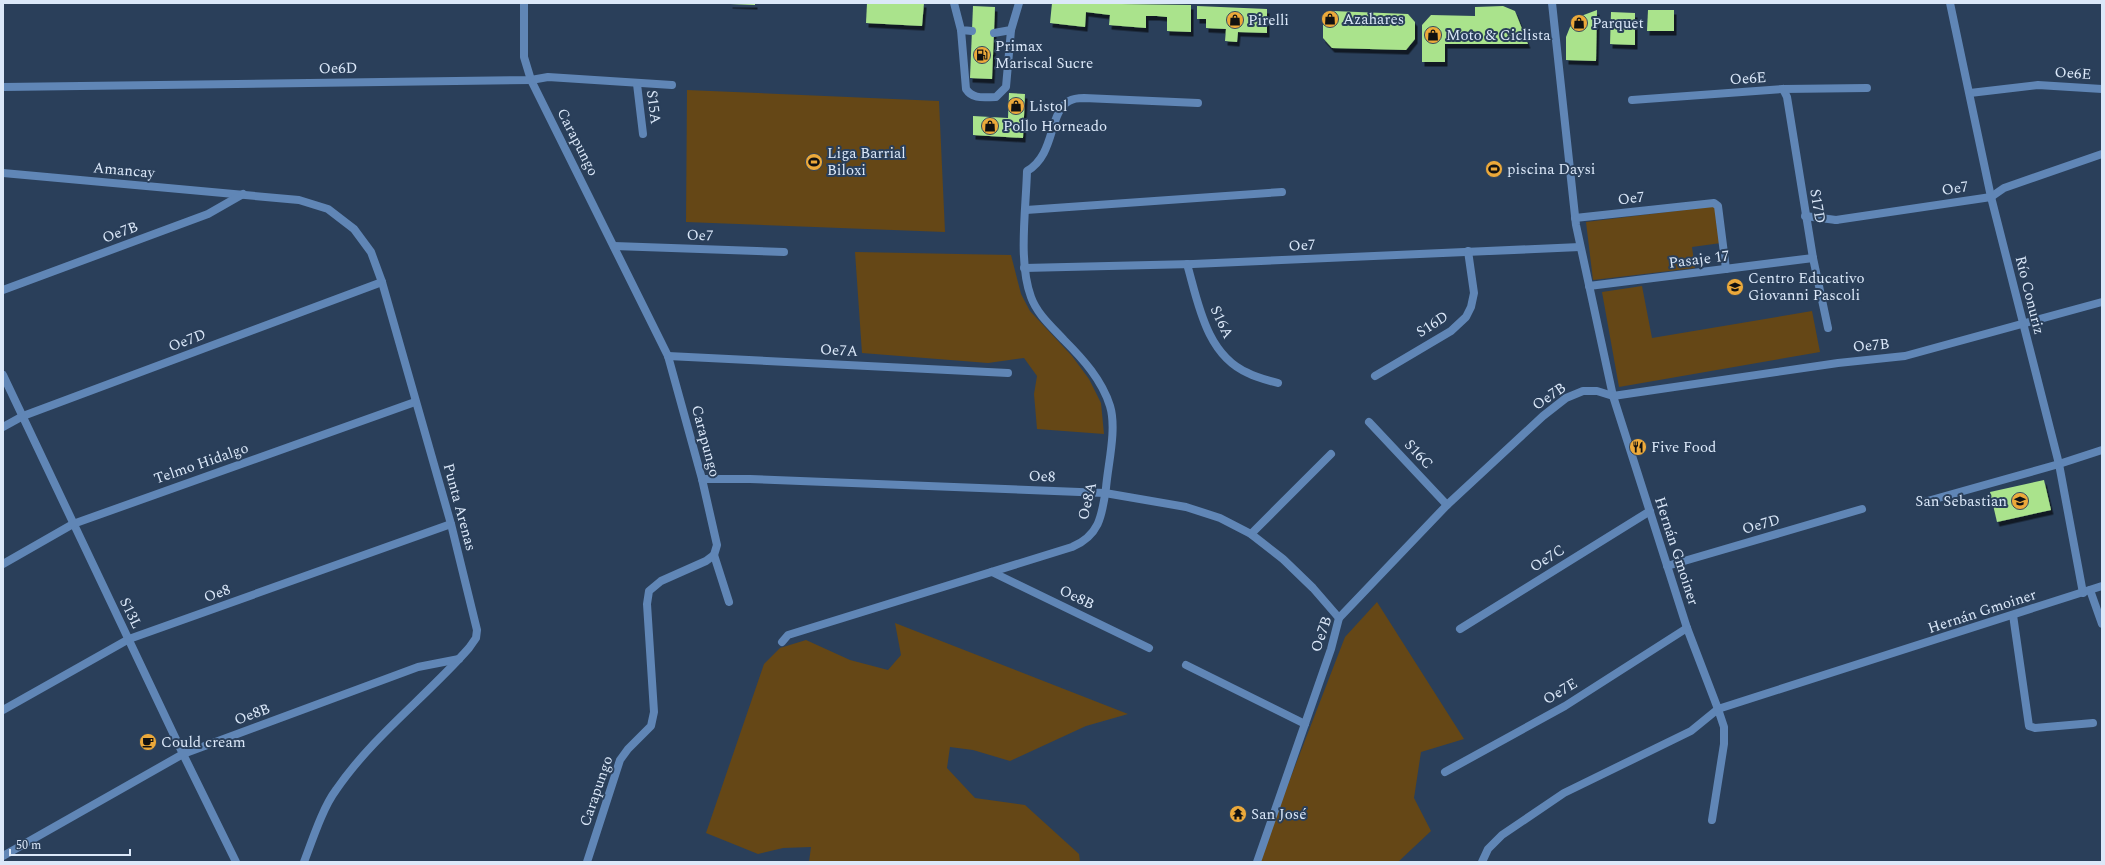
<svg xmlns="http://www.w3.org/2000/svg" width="2105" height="865" font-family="Spectral,serif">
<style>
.green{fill:#654716}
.building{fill:#aae38c;filter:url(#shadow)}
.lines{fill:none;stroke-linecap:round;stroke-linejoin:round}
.service{stroke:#6086b6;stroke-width:8}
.minor{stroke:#6086b6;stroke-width:8}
.labels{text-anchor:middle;stroke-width:4;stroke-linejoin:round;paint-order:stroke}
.poi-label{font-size:15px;fill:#dbe8f9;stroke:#2a3f5a;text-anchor:start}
.street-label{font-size:15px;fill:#dbe8f9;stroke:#2a3f5a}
</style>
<defs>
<filter id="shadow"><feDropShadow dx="2.5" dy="4.5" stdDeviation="0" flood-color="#0009"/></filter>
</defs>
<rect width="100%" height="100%" fill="#2a3f5a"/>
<g class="green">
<polygon points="687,90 939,101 945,232 686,222"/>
<polygon points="1716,206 1721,243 1692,247 1695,268 1593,280 1586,222"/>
<polygon points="855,252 1011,255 1021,294 1030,311 1072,356 1089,379 1101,403 1104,434 1037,429 1034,394 1037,376 1024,358 988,363 862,353"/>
<polygon points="1642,286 1652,338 1812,311 1820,352 1619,387 1602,292"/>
<polygon points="1377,602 1464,739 1421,752 1414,798 1431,831 1398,862 1258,862 1345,637"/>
<polygon points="895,623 1128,714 1086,726 1010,761 973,750 950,747 947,768 975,798 1025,805 1079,854 1080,862 809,862 811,847 783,848 758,854 706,833 764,664 780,648 806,640 850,660 888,670 901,655"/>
</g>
<g class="building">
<polygon points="730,3 755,3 755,5 730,4"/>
<polygon points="867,3 924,3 922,26 866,23"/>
<polygon points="1052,3 1191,5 1191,32 1167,31 1167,17 1157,16 1146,16 1146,28 1109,25 1110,15 1086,12 1085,27 1050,23"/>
<polygon points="973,6 995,7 992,79 970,78"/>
<polygon points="1197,6 1267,9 1267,33 1238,32 1237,42 1225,41 1226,29 1206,28 1206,19 1197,19"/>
<polygon points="1503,6 1515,11 1528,44 1445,44 1445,62 1422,62 1422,25 1431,15 1475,16 1475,7"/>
<polygon points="1597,10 1596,61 1566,60 1566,37 1570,27 1581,16"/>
<polygon points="1648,10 1674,10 1674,31 1647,31"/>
<polygon points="1333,11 1408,14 1415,22 1415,39 1406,50 1332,48 1323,38 1323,22"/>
<polygon points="1611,12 1635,13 1635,45 1610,44"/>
<polygon points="1009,93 1025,94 1023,138 973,135 973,116 1008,118"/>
<polygon points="2044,480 2051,510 1997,522 1990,492"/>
</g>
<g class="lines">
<g class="service">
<polyline points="954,3 961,30 972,31"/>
<path d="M961,30l5,59c7,11 19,8 30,8l10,-10 5,-57"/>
<polyline points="994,33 1011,30 1019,3"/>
<polyline points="637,84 643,134"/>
<polyline points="1783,89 1787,97 1813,258 1828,328"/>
<polyline points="1632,100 1783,89 1867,88"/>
<polyline points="1805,216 1836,220"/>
<polyline points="2090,590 2102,624"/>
<polyline points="2013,615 2029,726 2035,728 2093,723"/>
<polyline points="1482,862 1488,849 1502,835 1564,793 1691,731 1718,709 1724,727 1724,744 1712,820"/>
</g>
<g class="minor">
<polyline points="524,3 524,57 531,80 668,356 702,479 717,545 714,555 706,561 661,581 649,591 647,604 654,712 651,726 628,749 620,760 587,862"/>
<polyline points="1552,3 1576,225 1613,396 1687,628 1718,709 2102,586"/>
<polyline points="1950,3 1991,197 2059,464 2083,593"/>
<polyline points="3,87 531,80 548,77 672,85"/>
<polyline points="1970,93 2038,85 2102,89"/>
<path d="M3,173l296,27 29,9 26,20 17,23 11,30 69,242 26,106 -1,8 -7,10c-43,49 -96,88 -133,142 -13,17 -24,51 -32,72"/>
<polyline points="1026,210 1282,192"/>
<polyline points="1575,218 1714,203 1718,206 1726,269"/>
<polyline points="1836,220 1991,197 2004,188 2102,154"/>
<polyline points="614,246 784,252"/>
<path d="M1187,264c11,38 19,91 61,109 9,5 20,7 30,10"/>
<polyline points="1024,268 1193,264 1580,247"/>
<polyline points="1589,286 1813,258"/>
<polyline points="3,290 208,214 243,194"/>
<polyline points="668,356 1008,373"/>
<polyline points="3,375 183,754 236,862"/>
<polyline points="1375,376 1451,331 1466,317 1471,307 1474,293 1468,251"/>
<polyline points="1369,422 1447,505"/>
<polyline points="3,427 23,416 382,282"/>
<polyline points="702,479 750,479 1105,493 1186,507 1220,518 1251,534 1283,559 1313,588 1339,618"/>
<polyline points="1924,502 2059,464 2102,450"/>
<polyline points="1251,534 1331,454"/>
<polyline points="714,555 729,602"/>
<polyline points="3,564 73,524 415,402"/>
<polyline points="1667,566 1862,509"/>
<polyline points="992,572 1149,648"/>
<polyline points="1460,629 1650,511"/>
<path d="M782,642l6,-7 284,-88c28,-12 30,-32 34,-59 2,-24 11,-59 4,-82 -8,-26 -27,-47 -46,-66 -12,-13 -27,-26 -33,-43 -13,-35 -5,-88 -4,-126 29,-17 21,-58 42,-70 5,-3 11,-3 15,-3l114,5"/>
<polyline points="1186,665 1305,724"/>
<polyline points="3,710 129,639 451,524"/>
<polyline points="1445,772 1565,706 1687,628"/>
<polyline points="3,856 183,754 418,667 459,659"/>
<polyline points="1257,862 1331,649 1339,618 1447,505 1543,416 1566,398 1583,391 1597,391 1613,396 1838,363 1905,356 2102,302"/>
</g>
</g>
<defs>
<g id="shop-disc" transform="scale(0.9)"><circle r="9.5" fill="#eca93a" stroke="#2a3f5a"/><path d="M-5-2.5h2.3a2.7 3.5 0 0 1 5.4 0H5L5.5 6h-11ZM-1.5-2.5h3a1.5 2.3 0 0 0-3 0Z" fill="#111"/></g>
<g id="fuel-disc" transform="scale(0.9)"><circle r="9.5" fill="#eca93a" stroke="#2a3f5a"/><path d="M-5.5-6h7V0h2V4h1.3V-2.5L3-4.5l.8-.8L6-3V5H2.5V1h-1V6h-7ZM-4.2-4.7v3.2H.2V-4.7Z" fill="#111"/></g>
<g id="stadium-disc" transform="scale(0.9)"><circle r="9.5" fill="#eca93a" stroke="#2a3f5a"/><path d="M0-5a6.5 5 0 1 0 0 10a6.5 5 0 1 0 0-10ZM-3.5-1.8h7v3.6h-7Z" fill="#111"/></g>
<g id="school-disc" transform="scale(0.9)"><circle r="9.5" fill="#eca93a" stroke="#2a3f5a"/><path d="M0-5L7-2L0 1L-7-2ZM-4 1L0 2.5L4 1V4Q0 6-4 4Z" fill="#111"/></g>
<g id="restaurant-disc" transform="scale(0.9)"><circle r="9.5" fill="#eca93a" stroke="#2a3f5a"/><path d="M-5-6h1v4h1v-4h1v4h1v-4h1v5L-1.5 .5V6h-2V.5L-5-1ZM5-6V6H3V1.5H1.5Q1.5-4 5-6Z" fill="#111"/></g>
<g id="cafe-disc" transform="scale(0.9)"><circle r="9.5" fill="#eca93a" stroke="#2a3f5a"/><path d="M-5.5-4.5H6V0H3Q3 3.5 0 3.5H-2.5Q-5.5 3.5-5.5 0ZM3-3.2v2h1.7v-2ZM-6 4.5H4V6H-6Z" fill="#111"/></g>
<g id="temple-disc" transform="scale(0.9)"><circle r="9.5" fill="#eca93a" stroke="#2a3f5a"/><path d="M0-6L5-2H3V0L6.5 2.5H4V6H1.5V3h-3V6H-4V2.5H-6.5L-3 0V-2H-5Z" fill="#111"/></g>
</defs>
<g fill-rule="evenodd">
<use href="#shop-disc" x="1330" y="19"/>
<use href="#shop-disc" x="1235" y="20"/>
<use href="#shop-disc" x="1579" y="23"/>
<use href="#shop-disc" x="1433" y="35"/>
<use href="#fuel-disc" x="982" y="55"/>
<use href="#shop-disc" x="1016" y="106"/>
<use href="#shop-disc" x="990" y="126"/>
<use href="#stadium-disc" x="814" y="162"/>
<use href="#stadium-disc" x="1494" y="169"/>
<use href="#school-disc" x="1735" y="287"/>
<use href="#restaurant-disc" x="1638" y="447"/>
<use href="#school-disc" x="2020" y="501"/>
<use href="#cafe-disc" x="148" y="742"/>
<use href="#temple-disc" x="1238" y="814"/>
</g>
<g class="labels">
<g class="poi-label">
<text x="1343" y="24">Azahares</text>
<text x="1248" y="25">Pirelli</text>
<text x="1592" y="28">Parquet</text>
<text x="1446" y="40">Moto &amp; Ciclista</text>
<text x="995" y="51">Primax<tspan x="995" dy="17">Mariscal Sucre</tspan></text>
<text x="1029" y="111">Listol</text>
<text x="1003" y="131">Pollo Horneado</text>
<text x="827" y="158">Liga Barrial<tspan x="827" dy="17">Biloxi</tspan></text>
<text x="1507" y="174">piscina Daysi</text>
<text x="1748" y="283">Centro Educativo<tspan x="1748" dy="17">Giovanni Pascoli</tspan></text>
<text x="1651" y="452">Five Food</text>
<text x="2007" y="506" text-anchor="end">San Sebastian</text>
<text x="161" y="747">Could cream</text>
<text x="1251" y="819">San José</text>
</g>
<g class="street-label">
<text transform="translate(338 68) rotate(-1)" y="5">Oe6D</text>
<text transform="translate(2073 73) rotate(4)" y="5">Oe6E</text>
<text transform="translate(1748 78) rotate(-4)" y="5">Oe6E</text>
<text transform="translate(654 107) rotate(83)" y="5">S15A</text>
<text transform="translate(578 142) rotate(63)" y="5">Carapungo</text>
<text transform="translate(124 170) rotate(5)" y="5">Amancay</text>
<text transform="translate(1955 188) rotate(-9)" y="5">Oe7</text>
<text transform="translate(1631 198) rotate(-6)" y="5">Oe7</text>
<text transform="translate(1818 206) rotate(81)" y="5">S17D</text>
<text transform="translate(120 232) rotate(-20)" y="5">Oe7B</text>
<text transform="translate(700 235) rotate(2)" y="5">Oe7</text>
<text transform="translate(1302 245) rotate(-3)" y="5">Oe7</text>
<text transform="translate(1699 259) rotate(-7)" y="5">Pasaje 17</text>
<text transform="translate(2030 295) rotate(76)" y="5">Río Conuriz</text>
<text transform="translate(1222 322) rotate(65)" y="5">S16A</text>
<text transform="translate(1432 324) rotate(-33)" y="5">S16D</text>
<text transform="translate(187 340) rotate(-21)" y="5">Oe7D</text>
<text transform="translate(1871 345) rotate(-5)" y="5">Oe7B</text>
<text transform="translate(839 350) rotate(3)" y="5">Oe7A</text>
<text transform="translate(1549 396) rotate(-34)" y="5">Oe7B</text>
<text transform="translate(706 441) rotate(75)" y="5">Carapungo</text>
<text transform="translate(1419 454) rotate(47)" y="5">S16C</text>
<text transform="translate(201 463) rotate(-19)" y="5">Telmo Hidalgo</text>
<text transform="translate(1042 476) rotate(2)" y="5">Oe8</text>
<text transform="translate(1087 501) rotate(-77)" y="5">Oe8A</text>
<text transform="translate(460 507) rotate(75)" y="5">Punta Arenas</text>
<text transform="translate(1761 524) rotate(-16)" y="5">Oe7D</text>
<text transform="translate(1677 551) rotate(72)" y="5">Hernán Gmoiner</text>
<text transform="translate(1547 558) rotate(-32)" y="5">Oe7C</text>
<text transform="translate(217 593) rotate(-20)" y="5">Oe8</text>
<text transform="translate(1077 597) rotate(26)" y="5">Oe8B</text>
<text transform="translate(1982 611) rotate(-18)" y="5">Hernán Gmoiner</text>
<text transform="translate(131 613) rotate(64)" y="5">S13L</text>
<text transform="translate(1321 634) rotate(-71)" y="5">Oe7B</text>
<text transform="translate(1560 691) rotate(-31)" y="5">Oe7E</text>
<text transform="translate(252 714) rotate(-20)" y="5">Oe8B</text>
<text transform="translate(596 791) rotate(-71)" y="5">Carapungo</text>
</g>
</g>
<rect width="2105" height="865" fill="none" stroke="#dbe8f9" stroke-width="8"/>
<path d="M10 849v6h120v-6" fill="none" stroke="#dbe8f9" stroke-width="2"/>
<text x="16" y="849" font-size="12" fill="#dbe8f9" stroke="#2a3f5a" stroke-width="3" paint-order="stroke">50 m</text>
</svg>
